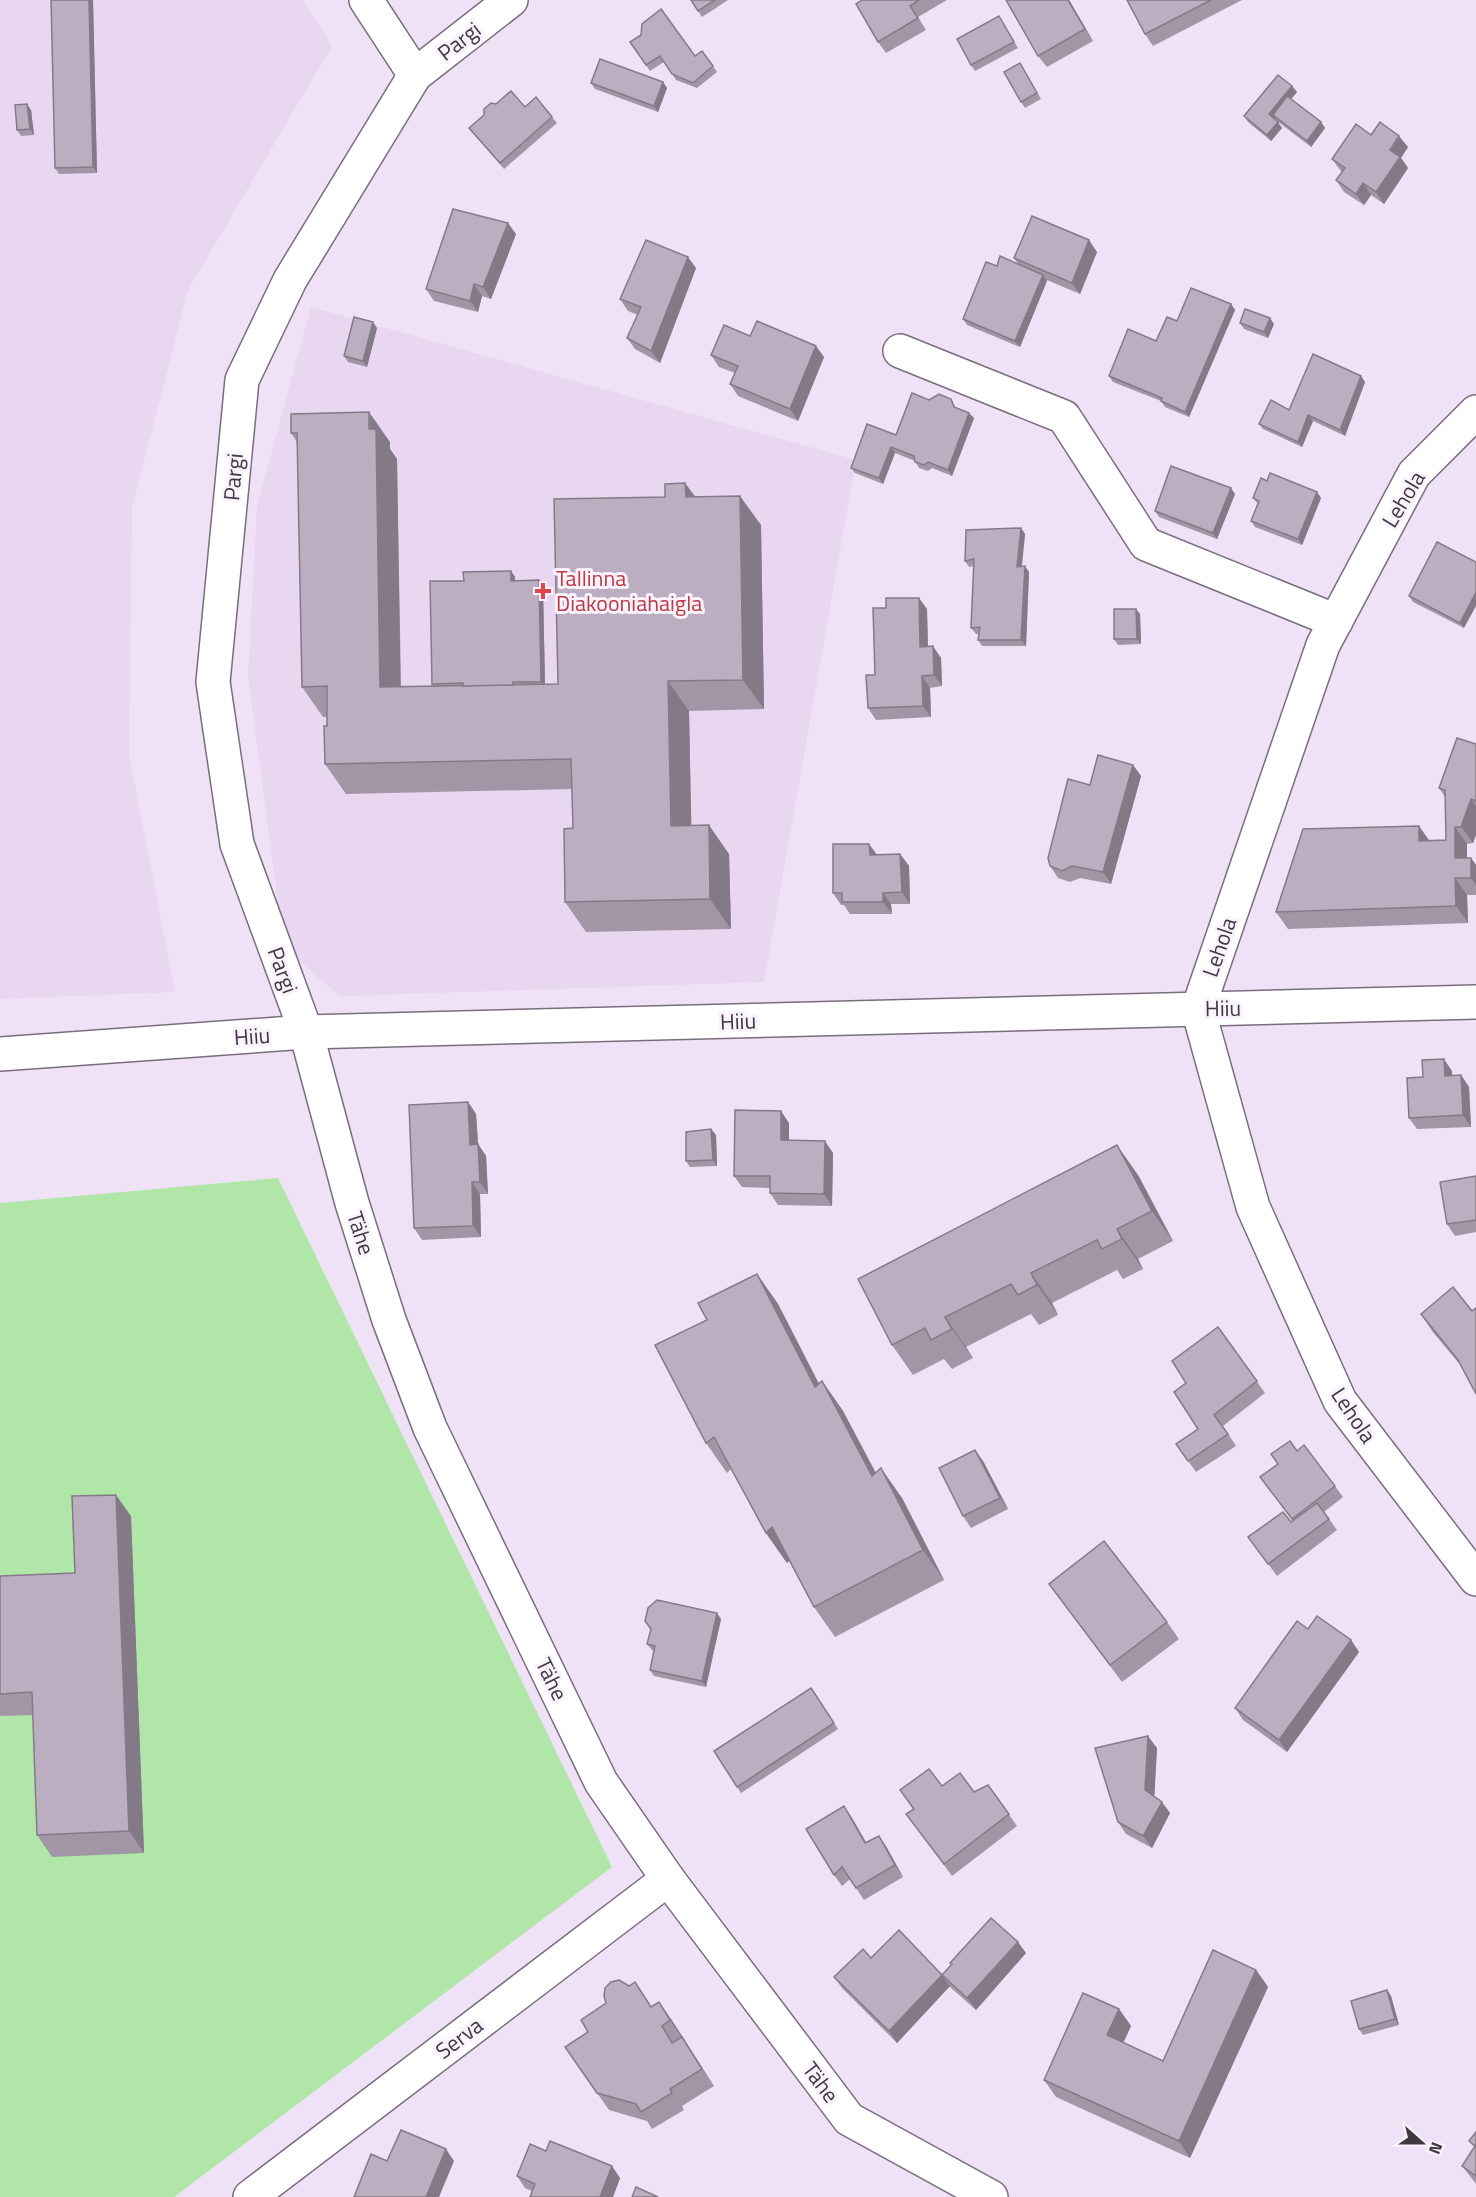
<svg xmlns="http://www.w3.org/2000/svg" width="1476" height="2197" font-family="'Titillium Web',sans-serif">
<style>
.built{fill:#e9d6f0}
.green{fill:#b0e6a7}
.lines{fill:none;stroke-linecap:round;stroke-linejoin:round}
.street-casing{stroke:#7a6d7e;stroke-width:36}
.street{stroke:#fff;stroke-width:33}
.wall{fill:#a296a6}
.shaded-wall{fill:#847a87}
.building{fill:#bcaec1;stroke:#847a87;stroke-width:1.5}
.health-dot{fill:#e0444e;stroke:#faf2fd;stroke-width:2}
.labels{text-anchor:middle;stroke-width:6;stroke-linejoin:round;paint-order:stroke}
.street-label{font-size:22px;fill:#3e3840;stroke:#faf2fd}
.health-label{font-size:22px;fill:#be3a42;stroke:#faf2fd;text-anchor:start}
</style>
<rect width="100%" height="100%" fill="#f0e2f6"/>
<g class="built">
<polygon points="0,0 303,0 332,46 188,290 132,508 129,754 175,992 0,999"/>
<polygon points="311,307 856,460 764,982 340,996 284,948 248,676 257,506"/>
</g>
<polygon class="green" points="278,1178 612,1867 174,2197 0,2197 0,1203"/>
<g class="lines">
<g class="street-casing">
<g id="street">
<polyline points="366,0 415,75"/>
<polyline points="511,0 415,75 290,280 242,380 213,682 237,844 306,1032 352,1203 389,1320 430,1428 601,1782 668,1879 849,2119 991,2197"/>
<polyline points="900,351 1064,417 1146,544 1336,621"/>
<polyline points="1476,412 1414,474 1323,645 1198,1009 1253,1207 1340,1401 1476,1579"/>
<polyline points="0,1054 306,1032 1476,1002"/>
<polyline points="250,2197 668,1879"/>
</g>
</g>
<use href="#street" class="street"/>
</g>
<g class="wall">
<polygon points="51,0 93,0 97,173 59,174 55,168"/>
<polygon points="691,0 728,0 702,17"/>
<polygon points="862,0 947,0 918,17 926,30 886,53 878,42"/>
<polygon points="1006,0 1069,0 1093,41 1047,67 1038,56"/>
<polygon points="1127,0 1242,0 1153,46 1145,34"/>
<polygon points="999,16 1018,48 975,71 971,65"/>
<polygon points="630,42 695,56 702,51 717,72 697,88 676,80 664,62 650,71"/>
<polygon points="1020,63 1041,99 1025,108 1021,102"/>
<polygon points="663,82 667,88 658,112 595,89 591,83"/>
<polygon points="1292,86 1297,92 1291,99 1321,122 1325,128 1311,147 1277,121 1275,118 1275,119 1282,128 1271,141 1248,122 1244,116"/>
<polygon points="496,104 525,107 552,117 557,123 504,169 469,128"/>
<polygon points="31,110 34,135 21,136 17,130"/>
<polygon points="1371,135 1408,147 1401,158 1408,168 1384,204 1371,195 1364,205 1344,192 1336,180 1342,172 1340,170 1332,159"/>
<polygon points="516,234 491,299 482,296 478,312 434,301 426,289"/>
<polygon points="1097,252 1080,294 1047,280 1020,347 967,325 963,319 1018,264 1014,258"/>
<polygon points="696,268 660,363 635,349 627,338 638,315 628,311 620,299"/>
<polygon points="1231,304 1235,310 1189,417 1165,407 1161,401 1113,382 1109,376 1156,341 1177,321"/>
<polygon points="1240,323 1274,324 1268,338 1244,329"/>
<polygon points="377,328 367,367 348,362 344,356"/>
<polygon points="750,336 824,357 798,421 738,396 730,384 735,373 719,367 711,355"/>
<polygon points="1361,376 1365,382 1345,436 1313,421 1302,447 1263,429 1259,424"/>
<polygon points="951,399 956,408 974,418 952,476 932,468 928,471 919,468 915,461 895,453 883,484 855,473 851,468 896,435 929,400"/>
<polygon points="291,414 390,442 390,449 397,459 401,687 433,686 432,684 464,581 511,571 515,577 515,581 543,586 545,684 558,684 665,497 685,483 695,496 761,525 764,709 689,711 691,825 729,854 731,929 586,932 565,902 573,828 572,789 346,794 325,764 327,717 323,717 302,687 297,442 291,433"/>
<polygon points="1267,481 1317,492 1321,498 1302,545 1255,527 1251,521 1258,504 1253,498"/>
<polygon points="1235,494 1217,539 1159,517 1155,511"/>
<polygon points="1021,528 1025,534 1022,566 1029,572 1026,646 982,646 978,640 979,634 976,634 971,628 974,566 969,567 965,561"/>
<polygon points="1437,542 1464,628 1413,602 1409,596"/>
<polygon points="927,609 928,647 941,658 942,686 930,688 931,717 876,720 868,708"/>
<polygon points="1140,614 1141,644 1118,645 1114,639"/>
<polygon points="1476,744 1476,835 1473,843 1467,844 1467,858 1471,858 1476,865 1476,895 1467,895 1468,923 1288,929 1276,912 1419,826 1429,841 1446,840 1445,797 1439,788"/>
<polygon points="1133,765 1141,776 1111,884 1080,878 1070,882 1058,878 1050,866 1090,785"/>
<polygon points="900,854 909,866 910,904 891,904 892,914 850,914 844,905 841,905 833,893 877,855"/>
<polygon points="1452,1071 1452,1076 1461,1075 1469,1087 1471,1127 1417,1129 1409,1118 1423,1077"/>
<polygon points="468,1102 476,1114 478,1144 486,1156 488,1194 480,1194 481,1237 422,1240 414,1228"/>
<polygon points="789,1123 789,1140 833,1153 832,1206 778,1205 770,1193 770,1188 742,1187 734,1176"/>
<polygon points="711,1129 716,1135 717,1166 690,1167 686,1161"/>
<polygon points="1138,1175 1173,1241 1138,1259 1143,1269 1123,1279 1117,1270 1052,1303 1058,1315 1039,1325 1031,1314 966,1347 973,1358 952,1369 944,1359 913,1375 892,1345"/>
<polygon points="1476,1176 1476,1232 1455,1236 1447,1224"/>
<polygon points="757,1274 778,1304 819,1384 822,1381 843,1411 876,1473 902,1498 944,1580 835,1637 814,1607 789,1561 787,1563 766,1533 731,1469 727,1473 706,1443 707,1320"/>
<polygon points="1472,1311 1462,1367 1432,1331 1421,1314"/>
<polygon points="1218,1327 1265,1393 1223,1426 1236,1446 1196,1472 1176,1444 1198,1429 1186,1383"/>
<polygon points="975,1450 983,1461 1008,1509 971,1528 963,1516"/>
<polygon points="1297,1451 1335,1486 1343,1497 1324,1512 1337,1530 1277,1576 1248,1537 1293,1521 1260,1477"/>
<polygon points="131,1516 144,1853 52,1857 37,1835 33,1715 0,1716 0,1576 75,1573"/>
<polygon points="1049,1584 1167,1622 1179,1639 1122,1682"/>
<polygon points="721,1619 706,1687 654,1676 650,1670 654,1651 652,1650 647,1644"/>
<polygon points="1308,1629 1351,1640 1359,1652 1287,1752 1243,1720 1235,1708"/>
<polygon points="811,1688 838,1729 741,1793 714,1751"/>
<polygon points="1157,1748 1154,1796 1170,1813 1152,1848 1126,1834 1118,1822"/>
<polygon points="988,1785 1017,1826 952,1876 906,1814 913,1809 900,1790 942,1786 974,1792"/>
<polygon points="844,1806 852,1818 866,1842 879,1836 887,1848 903,1877 864,1900 850,1879 842,1886 834,1875"/>
<polygon points="1026,1953 976,2010 950,1987 942,1975 952,1965 950,1963"/>
<polygon points="871,1958 950,1986 897,2043 842,1988 834,1977"/>
<polygon points="1256,1970 1268,1987 1190,2158 1056,2097 1044,2080 1119,2009 1131,2026 1123,2043 1163,2061"/>
<polygon points="1387,1990 1391,1996 1399,2025 1363,2035 1359,2029"/>
<polygon points="651,2006 671,2019 714,2086 682,2106 684,2110 652,2129 647,2121 609,2110 565,2047"/>
<polygon points="1476,2132 1476,2184 1462,2166 1474,2147 1469,2141"/>
<polygon points="546,2151 620,2178 613,2197 530,2197 532,2191 525,2188 517,2176"/>
</g>
<g class="shaded-wall">
<polygon points="89,0 93,0 97,173 93,167"/>
<polygon points="1068,0 1069,0 1093,41 1085,29"/>
<polygon points="663,82 667,88 658,112 654,106"/>
<polygon points="1292,86 1297,92 1276,117 1273,115 1275,118 1274,120 1269,114"/>
<polygon points="27,104 31,110 34,135 30,129"/>
<polygon points="1278,122 1282,128 1271,141 1267,135"/>
<polygon points="1321,122 1325,128 1311,147 1307,141"/>
<polygon points="1399,136 1408,147 1401,158 1408,168 1384,204 1376,192 1390,150"/>
<polygon points="1363,183 1371,195 1364,205 1356,194"/>
<polygon points="508,223 516,234 491,299 483,287"/>
<polygon points="1089,240 1097,252 1080,294 1072,283"/>
<polygon points="688,257 696,268 660,363 651,351"/>
<polygon points="1043,275 1047,281 1020,347 1015,341"/>
<polygon points="474,284 482,296 478,312 470,301"/>
<polygon points="1231,304 1235,310 1189,417 1185,412"/>
<polygon points="1270,318 1274,324 1268,338 1264,332"/>
<polygon points="373,322 377,328 367,367 363,361"/>
<polygon points="816,346 824,357 798,421 790,409"/>
<polygon points="1361,376 1365,382 1345,436 1340,430"/>
<polygon points="369,412 390,442 390,449 397,459 401,717 380,687"/>
<polygon points="969,413 974,418 952,476 948,470"/>
<polygon points="1308,415 1313,421 1302,447 1298,442"/>
<polygon points="891,447 895,453 883,484 879,478"/>
<polygon points="685,483 706,513 686,497"/>
<polygon points="1231,488 1235,494 1217,539 1213,533"/>
<polygon points="1317,492 1321,498 1302,545 1298,539"/>
<polygon points="740,496 761,525 764,709 743,680"/>
<polygon points="1021,528 1025,534 1021,572 1017,567"/>
<polygon points="1025,566 1029,572 1026,646 1021,640"/>
<polygon points="511,571 515,577 515,586 511,581"/>
<polygon points="539,580 543,586 545,688 541,682"/>
<polygon points="1476,592 1476,606 1464,628 1460,623"/>
<polygon points="919,598 927,609 928,658 920,647"/>
<polygon points="1136,609 1140,614 1141,644 1137,639"/>
<polygon points="933,646 941,658 942,686 934,675"/>
<polygon points="922,676 930,688 931,717 923,706"/>
<polygon points="668,681 689,711 692,856 671,826"/>
<polygon points="1133,765 1141,776 1111,884 1103,872"/>
<polygon points="1471,799 1476,806 1476,835 1473,843 1461,827"/>
<polygon points="709,825 729,854 731,929 710,899"/>
<polygon points="1419,826 1431,843 1419,841"/>
<polygon points="1455,827 1467,844 1467,875 1455,858"/>
<polygon points="869,844 878,856 870,855"/>
<polygon points="900,854 909,866 910,904 902,892"/>
<polygon points="1471,858 1476,865 1476,885 1471,878"/>
<polygon points="1455,878 1467,895 1468,923 1456,906"/>
<polygon points="883,893 891,904 892,914 883,902"/>
<polygon points="1444,1059 1452,1071 1453,1088 1445,1076"/>
<polygon points="1461,1075 1469,1087 1471,1127 1463,1115"/>
<polygon points="468,1102 476,1114 478,1144 486,1156 488,1194 480,1182 470,1145"/>
<polygon points="781,1111 789,1123 789,1152 781,1140"/>
<polygon points="711,1129 716,1135 717,1166 713,1160"/>
<polygon points="825,1141 833,1153 832,1206 824,1194"/>
<polygon points="1117,1145 1138,1175 1173,1241 1152,1211"/>
<polygon points="472,1182 480,1194 481,1237 473,1226"/>
<polygon points="1117,1229 1138,1259 1143,1269 1122,1239"/>
<polygon points="1031,1273 1052,1303 1058,1315 1037,1285"/>
<polygon points="757,1274 778,1304 836,1417 815,1387"/>
<polygon points="945,1317 966,1347 973,1358 952,1329"/>
<polygon points="822,1381 843,1411 893,1506 872,1476"/>
<polygon points="975,1450 983,1461 1008,1509 1000,1498"/>
<polygon points="881,1468 902,1498 944,1580 923,1550"/>
<polygon points="116,1495 131,1516 144,1853 129,1831"/>
<polygon points="772,1527 793,1557 787,1563 766,1533"/>
<polygon points="717,1613 721,1619 706,1687 702,1681"/>
<polygon points="1351,1640 1359,1652 1287,1752 1279,1740"/>
<polygon points="1148,1736 1157,1748 1154,1802 1145,1790"/>
<polygon points="1162,1802 1170,1813 1152,1848 1143,1836"/>
<polygon points="844,1806 852,1818 873,1855 865,1843"/>
<polygon points="879,1836 887,1848 903,1877 895,1865"/>
<polygon points="1018,1942 1026,1953 976,2010 967,1998"/>
<polygon points="1256,1970 1268,1987 1190,2158 1179,2141"/>
<polygon points="942,1975 950,1986 897,2043 889,2031"/>
<polygon points="1387,1990 1391,1996 1399,2025 1395,2019"/>
<polygon points="659,2002 671,2019 714,2086 670,2020"/>
<polygon points="1119,2009 1131,2026 1119,2052 1107,2035"/>
<polygon points="446,2149 454,2161 439,2197 426,2197"/>
<polygon points="612,2166 620,2178 613,2197 600,2197"/>
</g>
<g class="building">
<polygon points="51,0 89,0 93,167 55,168"/>
<polygon points="691,0 715,0 698,11"/>
<polygon points="862,0 919,0 910,6 918,18 878,42 856,4"/>
<polygon points="1006,0 1068,0 1085,29 1038,56"/>
<polygon points="1127,0 1211,0 1145,34"/>
<polygon points="661,9 695,56 702,51 713,66 693,83 672,74 660,56 646,65 630,42 641,35 642,24"/>
<polygon points="999,16 1014,42 971,65 957,39"/>
<polygon points="600,59 663,82 654,106 591,83"/>
<polygon points="1020,63 1037,93 1021,102 1004,72"/>
<polygon points="1278,75 1292,86 1269,114 1278,122 1267,135 1244,116"/>
<polygon points="511,91 525,107 536,97 552,117 500,163 469,128 484,115 484,109 491,103 496,104"/>
<polygon points="1287,96 1321,122 1307,141 1273,115"/>
<polygon points="27,104 30,129 17,130 15,105"/>
<polygon points="1380,122 1399,136 1390,150 1400,157 1376,192 1363,183 1356,194 1336,180 1345,168 1332,159 1356,124 1371,135"/>
<polygon points="453,209 508,223 483,287 474,284 470,301 426,289"/>
<polygon points="1032,216 1089,240 1072,283 1014,258"/>
<polygon points="646,240 688,257 651,351 627,338 641,307 620,299"/>
<polygon points="1000,256 1043,275 1015,341 963,319 986,262 997,266"/>
<polygon points="1191,288 1231,304 1185,412 1161,401 1162,398 1109,376 1128,329 1156,341 1167,317 1177,321"/>
<polygon points="1245,309 1270,318 1264,332 1240,323"/>
<polygon points="354,317 373,322 363,361 344,356"/>
<polygon points="757,321 816,346 790,409 730,384 738,366 711,355 724,325 750,336"/>
<polygon points="1313,354 1361,376 1340,430 1308,415 1298,442 1259,424 1271,400 1289,410"/>
<polygon points="912,393 929,400 939,394 951,399 954,407 969,413 948,470 928,462 924,465 915,462 914,456 891,447 879,478 851,468 867,424 896,435"/>
<polygon points="369,412 369,429 376,429 380,687 558,684 554,499 665,497 665,484 685,483 686,497 740,496 743,680 668,681 671,826 709,825 710,899 565,902 564,829 573,828 571,759 325,764 324,726 327,726 327,686 302,687 297,433 291,433 291,414"/>
<polygon points="1171,466 1231,488 1213,533 1155,511"/>
<polygon points="1270,473 1317,492 1298,539 1251,521 1259,501 1253,498 1261,478 1267,481"/>
<polygon points="1021,528 1017,567 1025,566 1021,640 978,640 980,627 971,628 974,559 965,561 966,530"/>
<polygon points="1437,542 1476,562 1476,592 1460,623 1409,596"/>
<polygon points="511,571 511,581 539,580 541,682 513,682 513,685 463,686 463,683 432,684 430,581 464,581 463,572"/>
<polygon points="886,598 919,598 920,647 933,646 934,675 922,676 923,706 868,708 866,675 875,675 873,608 886,608"/>
<polygon points="1114,609 1136,609 1137,639 1114,639"/>
<polygon points="1457,738 1476,744 1476,801 1471,799 1461,827 1455,827 1455,858 1471,858 1471,878 1455,878 1456,906 1276,912 1303,829 1419,826 1419,841 1446,840 1445,790 1439,788"/>
<polygon points="1098,755 1133,765 1103,872 1072,866 1062,871 1050,866 1048,858 1068,779 1090,785"/>
<polygon points="833,844 869,844 870,855 900,854 902,892 883,893 883,902 842,902 842,893 833,893"/>
<polygon points="1444,1059 1445,1076 1461,1075 1463,1115 1409,1118 1407,1078 1423,1077 1422,1060"/>
<polygon points="468,1102 470,1145 478,1144 480,1182 472,1182 473,1226 414,1228 409,1105"/>
<polygon points="735,1110 781,1111 781,1140 825,1141 824,1194 770,1193 770,1176 734,1176"/>
<polygon points="711,1129 713,1160 686,1161 686,1132"/>
<polygon points="1117,1145 1152,1211 1117,1229 1122,1239 1102,1249 1097,1240 1031,1273 1037,1285 1018,1295 1011,1284 945,1317 952,1329 931,1340 925,1328 892,1345 858,1279"/>
<polygon points="1476,1176 1476,1220 1447,1224 1440,1182"/>
<polygon points="757,1274 815,1387 822,1381 872,1476 881,1468 923,1550 814,1607 772,1527 766,1533 714,1437 706,1443 655,1345 707,1320 698,1303"/>
<polygon points="1453,1287 1472,1311 1476,1308 1476,1394 1458,1360 1421,1314"/>
<polygon points="1218,1327 1257,1381 1214,1415 1228,1434 1188,1461 1176,1444 1198,1429 1174,1392 1186,1383 1172,1361"/>
<polygon points="1290,1441 1297,1451 1304,1445 1335,1486 1292,1519 1260,1477 1278,1464 1271,1454"/>
<polygon points="975,1450 1000,1498 963,1516 939,1468"/>
<polygon points="116,1495 129,1831 37,1835 32,1692 0,1694 0,1576 75,1573 72,1496"/>
<polygon points="1317,1503 1329,1519 1268,1564 1248,1537 1283,1512 1291,1522"/>
<polygon points="1104,1541 1167,1622 1110,1665 1049,1584"/>
<polygon points="657,1600 717,1613 702,1681 650,1670 655,1646 647,1644 651,1629 645,1621 648,1608"/>
<polygon points="1317,1616 1351,1640 1279,1740 1235,1708 1297,1621 1308,1629"/>
<polygon points="811,1688 834,1723 737,1787 714,1751"/>
<polygon points="1148,1736 1145,1790 1162,1802 1143,1836 1118,1822 1095,1748"/>
<polygon points="929,1769 942,1786 960,1773 974,1792 988,1785 1009,1814 944,1864 906,1814 914,1809 900,1790"/>
<polygon points="844,1806 865,1843 879,1836 895,1865 856,1888 842,1867 834,1875 806,1829"/>
<polygon points="991,1918 1018,1942 967,1998 942,1975 952,1964 950,1963"/>
<polygon points="899,1930 942,1975 889,2031 834,1977 863,1949 871,1958"/>
<polygon points="1213,1950 1256,1970 1179,2141 1044,2080 1083,1993 1119,2009 1107,2035 1163,2061"/>
<polygon points="619,1980 629,1986 635,1982 651,2007 659,2002 670,2020 662,2026 672,2043 682,2037 702,2069 670,2089 672,2093 641,2112 636,2104 597,2093 565,2047 588,2032 581,2020 606,2003 604,1996 605,1988 611,1982"/>
<polygon points="1387,1990 1395,2019 1359,2029 1351,2001"/>
<polygon points="401,2130 446,2149 426,2197 354,2197 371,2154 387,2161"/>
<polygon points="1476,2132 1476,2176 1462,2166 1475,2146 1469,2141"/>
<polygon points="550,2141 612,2166 600,2197 530,2197 535,2184 517,2176 530,2144 546,2151"/>
<polygon points="636,2187 658,2197 632,2197"/>
</g>
<path class="health-dot" d="M540 582h6v6h6v6h-6v6h-6v-6h-6v-6h6z"/>
<g class="labels">
<g class="street-label">
<text transform="translate(459 41) rotate(-38)" y="8">Pargi</text>
<text transform="translate(233 477) rotate(-85)" y="8">Pargi</text>
<text transform="translate(1403 499) rotate(-59)" y="8">Lehola</text>
<text transform="translate(1219 947) rotate(-71)" y="8">Lehola</text>
<text transform="translate(283 970) rotate(70)" y="8">Pargi</text>
<text transform="translate(1223 1008) rotate(-1)" y="8">Hiiu</text>
<text transform="translate(738 1021) rotate(-2)" y="8">Hiiu</text>
<text transform="translate(252 1036) rotate(-4)" y="8">Hiiu</text>
<text transform="translate(361 1233) rotate(72)" y="8">Tähe</text>
<text transform="translate(1354 1415) rotate(56)" y="8">Lehola</text>
<text transform="translate(552 1679) rotate(64)" y="8">Tähe</text>
<text transform="translate(459 2038) rotate(-37)" y="8">Serva</text>
<text transform="translate(821 2082) rotate(53)" y="8">Tähe</text>
</g>
<g class="health-label">
<text x="556" y="586">Tallinna<tspan x="556" dy="25">Diakooniahaigla</tspan></text>
</g>
</g>
<g transform="translate(1422 2143) rotate(111)" stroke="#faf2fd" stroke-width="4.5" paint-order="stroke">
<path d="M0-4.5L10 22L0 15L-10 22Z" fill="#3e3840"/>
<text y="-9" font-size="16" font-weight="bold" text-anchor="middle" fill="#3e3840">N</text>
</g>
</svg>
